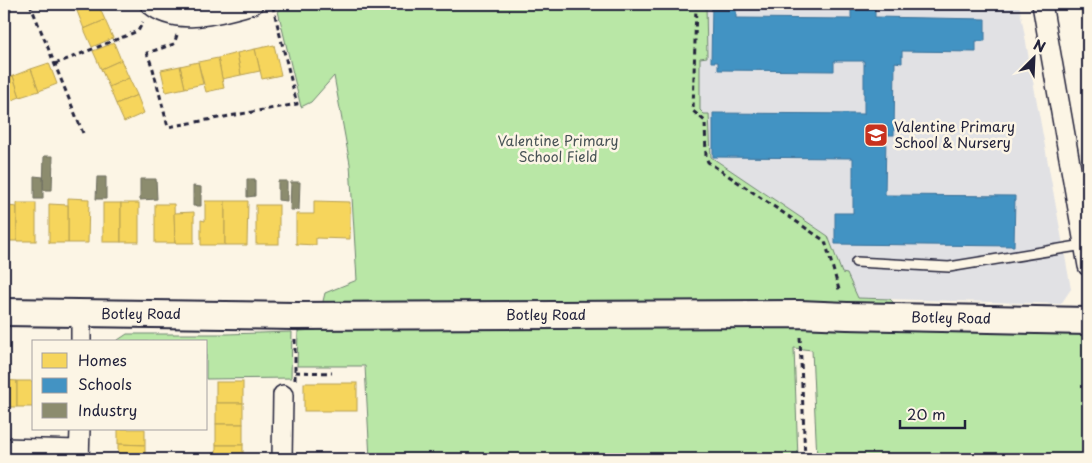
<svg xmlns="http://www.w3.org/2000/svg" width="1092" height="463" font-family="'Playpen Sans',sans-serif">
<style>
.built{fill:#e1e1e4}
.green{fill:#b9e7a6;stroke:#6e8470}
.homes{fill:#f6d55c;stroke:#b69f52}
.schools{fill:#4393c3;stroke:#39719a}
.industry{fill:#8c8c6e;stroke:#6c6c5f}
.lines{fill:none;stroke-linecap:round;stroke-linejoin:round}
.service-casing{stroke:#22223b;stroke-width:12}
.minor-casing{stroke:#22223b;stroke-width:22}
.secondary-casing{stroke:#22223b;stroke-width:30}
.path{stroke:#22223b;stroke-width:3;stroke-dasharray:5 4;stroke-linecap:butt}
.service{stroke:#fcf5e5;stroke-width:9}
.minor{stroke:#fcf5e5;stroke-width:19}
.secondary{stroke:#fcf5e5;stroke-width:26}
.labels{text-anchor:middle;stroke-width:5;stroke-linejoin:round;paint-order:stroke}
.poi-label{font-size:14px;fill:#22223b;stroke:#fcf5e5;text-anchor:start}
.park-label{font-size:14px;fill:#485356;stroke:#fcf5e5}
.street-label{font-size:14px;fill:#22223b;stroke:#fcf5e5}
</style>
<rect width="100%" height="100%" fill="#fcf5e5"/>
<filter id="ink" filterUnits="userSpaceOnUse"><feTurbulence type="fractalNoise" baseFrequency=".02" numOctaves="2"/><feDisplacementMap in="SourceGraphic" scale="10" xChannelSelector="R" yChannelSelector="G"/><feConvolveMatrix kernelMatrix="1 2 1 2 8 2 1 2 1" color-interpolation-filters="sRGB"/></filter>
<g filter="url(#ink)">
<polygon class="built" points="706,4 1019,4 1071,289 1061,304 851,298 828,236 711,157 709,114 704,114 700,110 700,58 707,57"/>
<g class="green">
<polygon points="293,4 706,4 707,57 700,58 700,110 704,114 709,114 711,157 828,236 842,273 847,274 858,298 890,299 907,317 1088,332 1088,459 817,459 812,350 794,348 798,459 370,459 365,366 297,366 298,331 316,330 325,293 357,280 350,164 334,76 311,102 301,107 278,11"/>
<polygon points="292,332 291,378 206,379 206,342 115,342 127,334 227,334"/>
</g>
<g class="homes">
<polygon points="74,4 94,4 77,11"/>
<polygon points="94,4 98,4 105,20 84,29 77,11"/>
<polygon points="1080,4 1088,4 1088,7 1081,8"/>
<polygon points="1088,7 1088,32 1086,32 1081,8"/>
<polygon points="105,20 113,38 92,47 84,29"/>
<polygon points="114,43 121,60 101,69 93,51"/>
<polygon points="274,45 281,75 262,79 255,49"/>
<polygon points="255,49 260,71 241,75 237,53"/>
<polygon points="237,53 241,75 222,79 218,58"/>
<polygon points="218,58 224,88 206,92 198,62"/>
<polygon points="121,60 129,78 109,87 101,69"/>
<polygon points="198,62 203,84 185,88 180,66"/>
<polygon points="49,63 57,84 39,91 31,69"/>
<polygon points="180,66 185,88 166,92 161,70"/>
<polygon points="31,69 39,91 20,97 13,76"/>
<polygon points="13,76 20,97 4,103 4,79"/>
<polygon points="129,78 137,95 116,104 109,87"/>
<polygon points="137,95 144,113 124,122 116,104"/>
<polygon points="68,198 89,199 88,243 68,243"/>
<polygon points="4,201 8,201 8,206 17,207 17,241 4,241"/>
<polygon points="205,201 225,201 225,245 201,245 201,220 205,221"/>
<polygon points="225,201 248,201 247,245 225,245"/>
<polygon points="314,201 350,202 350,239 316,238 316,245 296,244 296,214 314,214"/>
<rect x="17" y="203" width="19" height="38"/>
<rect x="103" y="203" width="18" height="39"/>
<rect x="121" y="203" width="18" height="39"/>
<polygon points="49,204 68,205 68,243 49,243"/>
<polygon points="155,204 174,204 175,243 155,243"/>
<rect x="256" y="205" width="23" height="39"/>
<polygon points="194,212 194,243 175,243 174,213"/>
<polygon points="4,380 17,381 17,407 4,407"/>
<rect x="17" y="381" width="17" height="26"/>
<rect x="216" y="382" width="27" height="21"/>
<rect x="304" y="383" width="53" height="28"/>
<rect x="216" y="403" width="27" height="21"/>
<rect x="216" y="424" width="27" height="21"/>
<polygon points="118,429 145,429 145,445 118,444"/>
<polygon points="118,444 145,445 145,459 118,459"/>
<rect x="216" y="445" width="27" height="14"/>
</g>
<polygon class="schools" points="712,4 736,4 736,18 851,19 851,9 867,8 867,4 875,4 875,17 985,19 985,41 976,41 976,52 902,51 902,63 895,62 894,135 886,135 885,195 1015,196 1014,246 835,244 835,213 853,213 853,158 713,157 713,113 864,114 864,61 834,61 834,71 718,70 718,62 711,62"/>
<g class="industry">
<polygon points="44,156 53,156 52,190 43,190"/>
<polygon points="34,176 43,177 43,199 34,199"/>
<polygon points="97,177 106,177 106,199 96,199"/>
<polygon points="140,179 156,179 157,199 140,200"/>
<polygon points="247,179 255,179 255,196 247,197"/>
<polygon points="278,181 287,181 287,201 278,200"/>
<polygon points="291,182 300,182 299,210 290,210"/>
<polygon points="193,186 201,187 201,206 193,206"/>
</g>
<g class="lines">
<g class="service-casing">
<polyline id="service" points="856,262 949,267 1084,245"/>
</g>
<g class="minor-casing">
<g id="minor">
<path d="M150,4c27,24 72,8 103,0"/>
<polyline points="1042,4 1088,266"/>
<polyline points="81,342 81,314"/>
<polyline points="4,448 79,450"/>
<polyline points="79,459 80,429"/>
<polyline points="282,459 283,395"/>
</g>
</g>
<g class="secondary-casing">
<polyline id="secondary" points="4,312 294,316 799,314 847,316 1088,321"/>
</g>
<g class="path">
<polyline points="30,4 83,133"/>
<polyline points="695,4 696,5 693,111 705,121 706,157 708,162 825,241 840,293"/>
<polyline points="4,21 13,4"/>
<polyline points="177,35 174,44 147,53 153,69 168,127 297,104 273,7"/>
<polyline points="55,64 138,31 143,22"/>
<polyline points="800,337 805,459"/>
<polyline points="295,339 295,380"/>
<polyline points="295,372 332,373"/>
</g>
<use href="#service" class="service"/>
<use href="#minor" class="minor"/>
<use href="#secondary" class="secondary"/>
</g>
</g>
<defs>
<g id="school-square" transform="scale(1.25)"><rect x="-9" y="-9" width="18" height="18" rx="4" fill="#c8321e" stroke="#fcf5e5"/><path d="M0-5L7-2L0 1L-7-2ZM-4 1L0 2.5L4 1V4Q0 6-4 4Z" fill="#fff"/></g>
</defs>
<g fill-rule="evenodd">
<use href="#school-square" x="876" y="135"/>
</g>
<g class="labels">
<g class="poi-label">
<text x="894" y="132">Valentine Primary<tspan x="894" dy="16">School &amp; Nursery</tspan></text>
</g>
<g class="park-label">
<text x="558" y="146">Valentine Primary<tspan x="558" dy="16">School Field</tspan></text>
</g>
<g class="street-label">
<text x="141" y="319">Botley Road</text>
<text x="546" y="320">Botley Road</text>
<text transform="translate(951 318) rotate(1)" y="5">Botley Road</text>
</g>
</g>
<rect width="1092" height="463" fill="none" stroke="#fcf5e5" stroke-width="20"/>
<rect x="10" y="10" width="1072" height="443" fill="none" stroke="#22223b" stroke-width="2" filter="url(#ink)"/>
<rect x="32" y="340" width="175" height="90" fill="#fcf5e5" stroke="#a5a1a1"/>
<rect x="42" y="353" width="25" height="15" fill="#f6d55c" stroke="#a5a1a1"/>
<text x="78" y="366" font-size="15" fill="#22223b">Homes</text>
<rect x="42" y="378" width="25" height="15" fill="#4393c3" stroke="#a5a1a1"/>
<text x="78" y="390" font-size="15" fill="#22223b">Schools</text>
<rect x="42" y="403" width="25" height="15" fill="#8c8c6e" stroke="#a5a1a1"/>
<text x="78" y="416" font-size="15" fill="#22223b">Industry</text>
<g transform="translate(1034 58) rotate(24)" stroke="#fcf5e5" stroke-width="4" paint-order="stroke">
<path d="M0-4L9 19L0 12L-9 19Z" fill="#22223b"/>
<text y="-8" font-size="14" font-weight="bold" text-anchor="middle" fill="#22223b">N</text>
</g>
<path d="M900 420v8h65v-8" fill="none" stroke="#22223b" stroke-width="2.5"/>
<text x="907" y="420" font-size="15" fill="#22223b" stroke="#fcf5e5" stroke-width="4" paint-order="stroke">20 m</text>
</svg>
